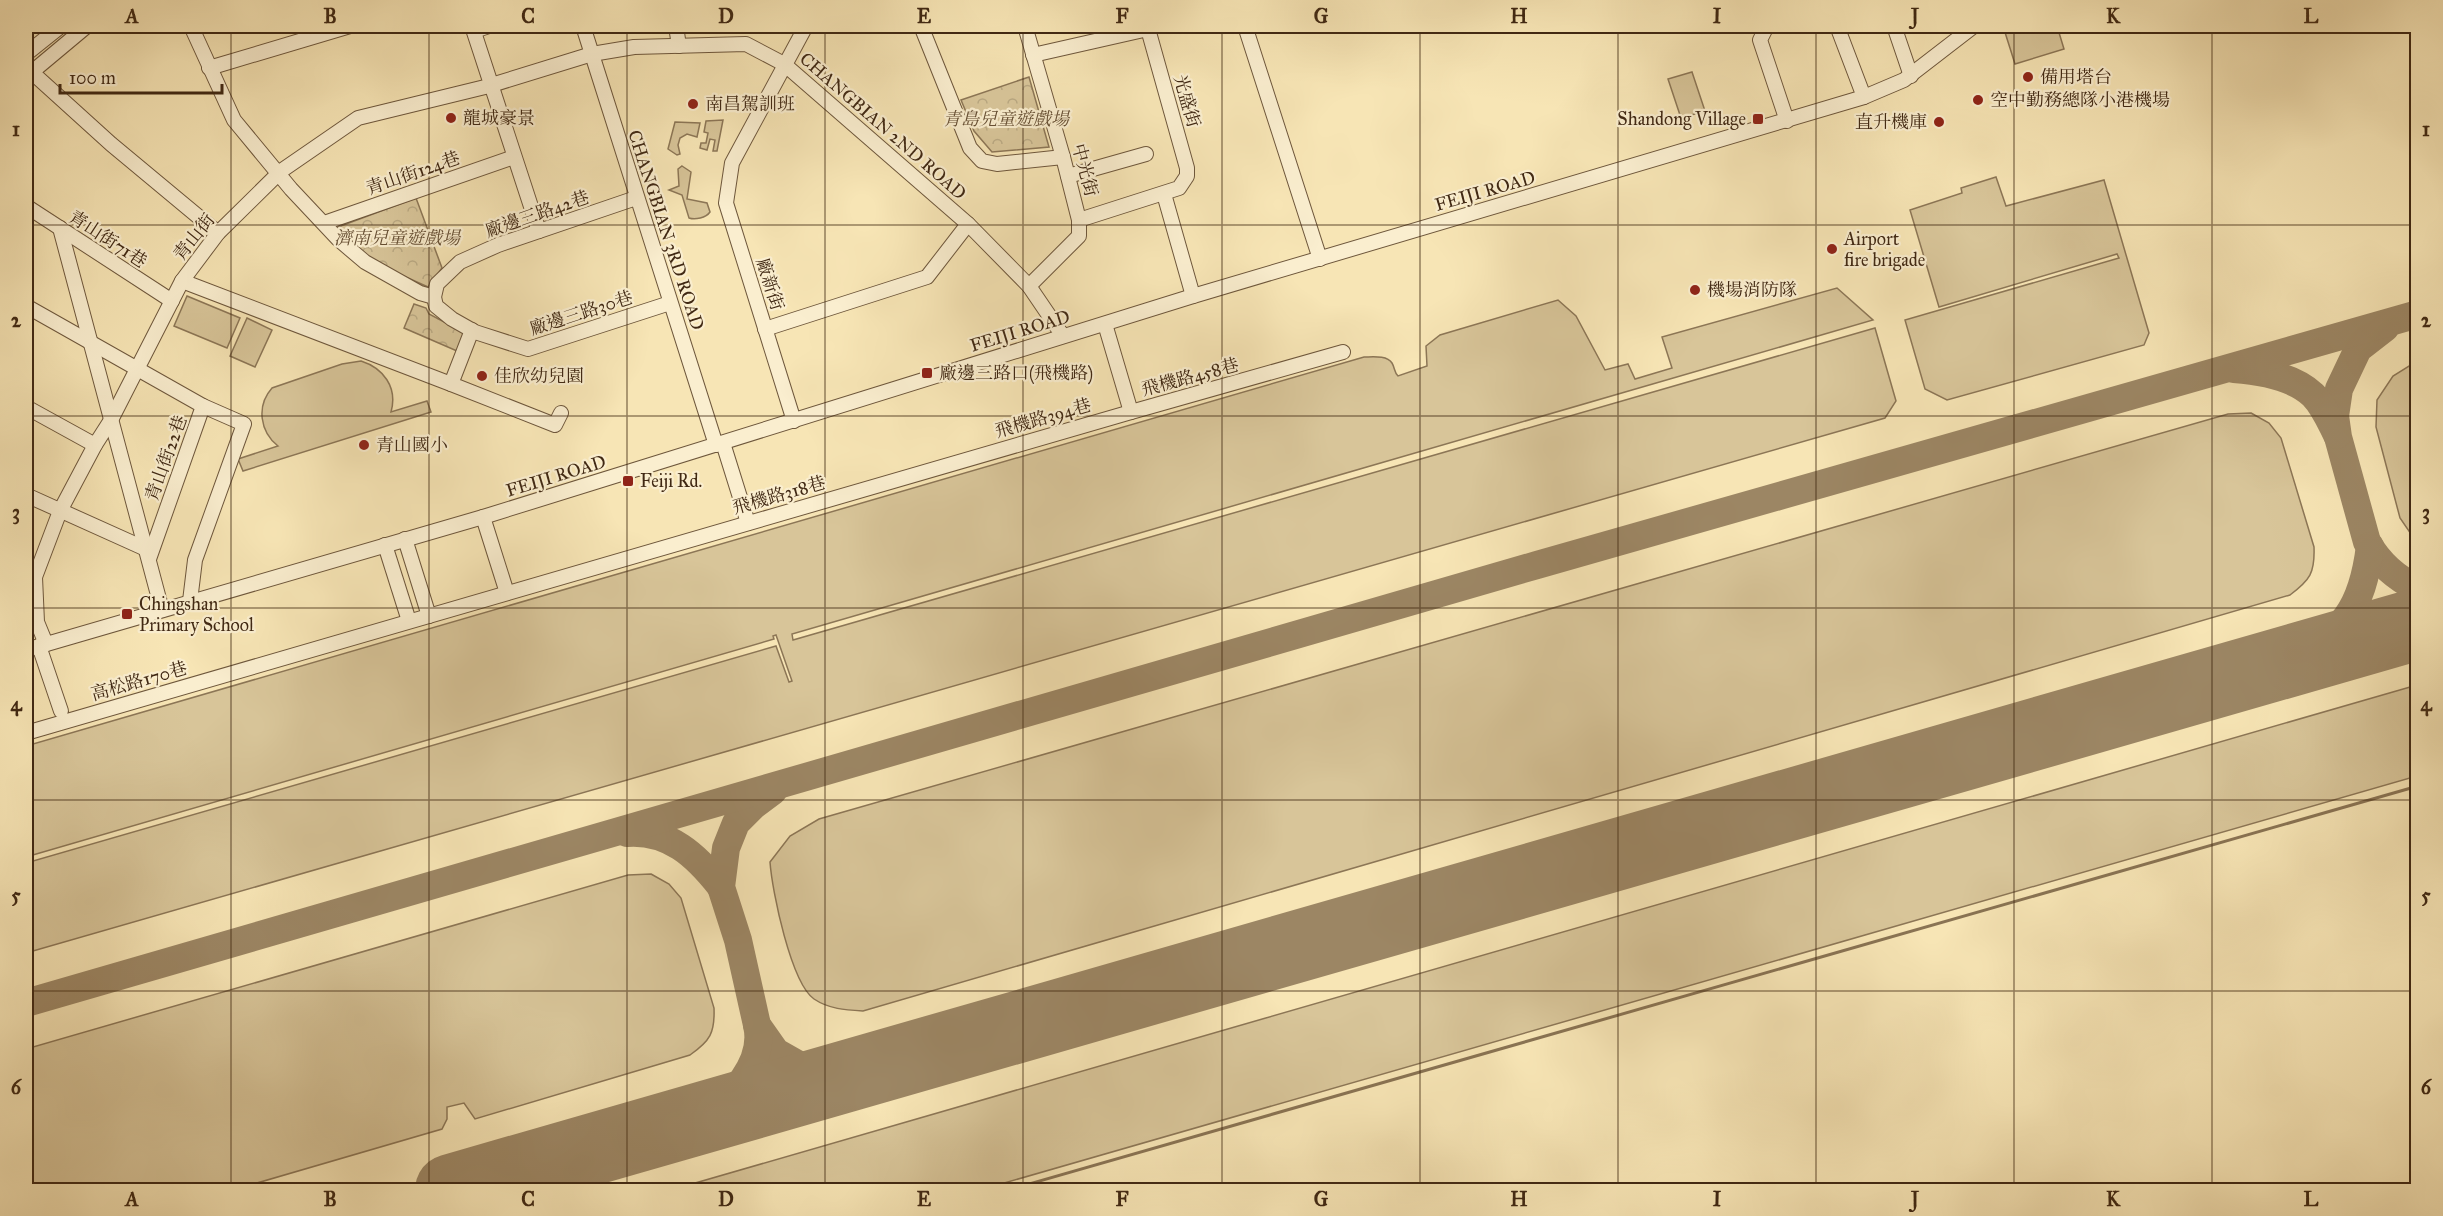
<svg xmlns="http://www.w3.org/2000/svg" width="2443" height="1216" font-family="'IM FELL Great Primer','Noto Serif TC',serif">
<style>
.grass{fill:#d8c599;stroke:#8c7656;stroke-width:1.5}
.forest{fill:url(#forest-crowns);stroke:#8c7656;stroke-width:1.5}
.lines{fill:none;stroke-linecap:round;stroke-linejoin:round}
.stream{stroke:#897353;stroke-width:3}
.taxiway{stroke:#9c8664;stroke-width:28}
.runway{stroke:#9c8664;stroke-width:72}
.minor-casing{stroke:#6e573c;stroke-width:16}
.minor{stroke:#faeecf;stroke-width:14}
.grid{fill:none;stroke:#402813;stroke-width:1.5;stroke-opacity:0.55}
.poi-dot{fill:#8f2418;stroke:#faeecf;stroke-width:2}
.labels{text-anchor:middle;stroke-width:4.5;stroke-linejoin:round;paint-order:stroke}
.poi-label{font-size:18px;fill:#402813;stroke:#faeecf;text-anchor:start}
.street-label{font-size:18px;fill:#402813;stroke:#faeecf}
.park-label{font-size:18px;font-style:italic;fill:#664f34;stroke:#faeecf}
.neatline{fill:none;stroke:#402813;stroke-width:2}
.grid-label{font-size:20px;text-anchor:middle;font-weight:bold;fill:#402813}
</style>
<defs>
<pattern id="forest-crowns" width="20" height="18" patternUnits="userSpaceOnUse" patternTransform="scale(1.5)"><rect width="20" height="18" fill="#d8c599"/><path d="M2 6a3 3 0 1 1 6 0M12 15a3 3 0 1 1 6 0" fill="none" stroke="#baa983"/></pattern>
</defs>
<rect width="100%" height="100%" fill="#f7e5b5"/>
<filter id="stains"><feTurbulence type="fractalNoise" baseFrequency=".00333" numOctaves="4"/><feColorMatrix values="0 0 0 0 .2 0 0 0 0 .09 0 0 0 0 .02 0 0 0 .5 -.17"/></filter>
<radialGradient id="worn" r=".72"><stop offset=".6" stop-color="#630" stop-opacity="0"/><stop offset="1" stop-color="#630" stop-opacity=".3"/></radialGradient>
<g class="grass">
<polygon points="2003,26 2057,26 2064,49 2015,64"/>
<polygon points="1692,72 1705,111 1681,118 1668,79"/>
<polygon points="723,120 717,151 713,151 715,140 710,139 707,150 700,148 701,143 706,143 708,133 704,132 706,121"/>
<polygon points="675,122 700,123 697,137 687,134 680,138 678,145 680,154 677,155 668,149"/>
<path d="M682,166l9,6 -4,27 20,4 3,9c-4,6 -15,8 -21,6l-7,-23 -13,-5 10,-4 -1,-17z"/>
<polygon points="1996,177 2006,206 2104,180 2149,333 2144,345 1947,400 1925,389 1905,320 2119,258 2117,254 1939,307 1910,210 1962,193 1961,188"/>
<path d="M1837,288l36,32 -1081,314 1,6 1082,-312 21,73 -11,17 -1859,535v-90l750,-217 13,36 3,-1 -16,-46 -3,1 1,3 -748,218v-111l1338,-389c8,0 23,-2 28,6 3,5 2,9 6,13l29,-10 -1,-20 14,-11 118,-35 18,16 29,54 23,-6 7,15 37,-11 -10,-31z"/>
<polygon points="187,296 240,318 227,348 174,326"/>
<polygon points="247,318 272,330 255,367 230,356"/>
<path d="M361,361c22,7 37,26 30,51l36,-11 4,11 -188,59 -5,-12 40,-13c-18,-14 -22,-40 -6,-58l70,-24z"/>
<polygon points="2417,361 2417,539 2413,537 2400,518 2376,427 2377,400 2393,376"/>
<path d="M2251,413l18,10 12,15 33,109c1,26 -4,33 -24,48l-1427,416c-18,-1 -34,-2 -49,-12 -23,-16 -42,-108 -44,-137l20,-26 29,-17 1409,-405z"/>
<polygon points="2417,685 2417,776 980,1190 671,1190"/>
<path d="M651,874l18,10 12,14 33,110c1,25 -4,33 -24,47l-215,64 -11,-16 -17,4v12l-5,10 -209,61h-207v-141l602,-174z"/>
</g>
<g class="forest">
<polygon points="1029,77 1049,147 992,152 974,131 961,100"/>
<polygon points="416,198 442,268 428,287 388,269 366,255 338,227"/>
<polygon points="414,304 426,308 429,314 465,333 457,351 404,328"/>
</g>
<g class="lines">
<polyline class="stream" points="1008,1190 2418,786"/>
<g class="taxiway">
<path d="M2385,328l-27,21 -19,40 -4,27 3,21 29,105c13,22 28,35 51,47"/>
<path d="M2234,369c26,2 59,7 79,26 11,11 17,26 24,40"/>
<path d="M2286,662c57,-30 76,-51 84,-116"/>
<polyline points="773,791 753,806 736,823 726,848 721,887 738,940 757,1025 776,1052 806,1069 837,1081"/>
<path d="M627,833c42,-3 69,22 94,54"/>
<polyline points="26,1003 1537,565 2418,314"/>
<path d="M701,1120c29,-21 65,-56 56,-95"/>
</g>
<polyline class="runway" points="451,1190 2418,624"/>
<g class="minor-casing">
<g id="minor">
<polyline points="191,26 234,120 291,189 338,239 365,262 420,293 434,297"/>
<polyline points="472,26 539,231"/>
<polyline points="583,26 716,445"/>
<polyline points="676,26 679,46"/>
<polyline points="921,26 970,148 982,161 997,164 1063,157"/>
<polyline points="1025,26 1063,157 1079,220"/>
<polyline points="1245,26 1320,259"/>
<polyline points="1767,26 1760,40 1787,121"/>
<polyline points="1837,26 1864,97"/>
<polyline points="1894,26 1911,76"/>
<polyline points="474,31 489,26"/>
<polyline points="26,54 61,26"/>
<polyline points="26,67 111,144 218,233"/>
<polyline points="209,68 350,26"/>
<polyline points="26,77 87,26"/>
<polyline points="1068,176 1146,154"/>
<polyline points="1164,194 1193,296"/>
<polyline points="636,198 498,245 460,262 437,284 434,297 436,306 452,319 475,332 528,349 670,303"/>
<polyline points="26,206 172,301"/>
<polyline points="324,223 514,157"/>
<polyline points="60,228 162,610"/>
<polyline points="182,281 451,384"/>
<polyline points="1029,286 1079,236 1079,220 1179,188 1187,176 1187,168 1148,29 1033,55"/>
<polyline points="26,306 203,406 149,559"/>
<polyline points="1105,324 1131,412"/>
<polyline points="765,329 927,277 968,224"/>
<polyline points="472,330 451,384 555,425 561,413"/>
<polyline points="26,407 95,445"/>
<polyline points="794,421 726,203 732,163 806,26"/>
<polyline points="723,443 748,523"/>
<polyline points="26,495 146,549"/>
<polyline points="483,517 507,593"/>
<polyline points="405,539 429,616"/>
<polyline points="385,545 409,621"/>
<polyline points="190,601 195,560 244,424 203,406"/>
<polyline points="46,644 37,622 35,577 60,511 95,445 111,420 182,281 218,233 281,171 358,118 485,87 592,54 634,47 746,44 784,64 968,224 1029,286 1063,336"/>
<polyline points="39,646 61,711"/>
<polyline points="26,650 483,517 1193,296 1864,97 1904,80 1974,26"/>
<polyline points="26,733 1131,412 1343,352"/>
</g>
</g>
<use href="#minor" class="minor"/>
</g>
<path class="grid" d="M231,26v1164M429,26v1164M627,26v1164M825,26v1164M1023,26v1164M1222,26v1164M1420,26v1164M1618,26v1164M1816,26v1164M2014,26v1164M2212,26v1164M26,225h2392M26,416h2392M26,608h2392M26,800h2392M26,991h2392"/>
<g class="poi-dot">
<circle cx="2028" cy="77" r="6"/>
<circle cx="1978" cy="100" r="6"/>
<circle cx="693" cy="104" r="6"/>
<circle cx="451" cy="118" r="6"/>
<rect x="1752" y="113" width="12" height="12" rx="3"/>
<circle cx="1939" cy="122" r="6"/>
<circle cx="1832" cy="249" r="6"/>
<circle cx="1695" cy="290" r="6"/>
<rect x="921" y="367" width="12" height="12" rx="3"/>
<circle cx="482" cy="376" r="6"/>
<circle cx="364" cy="445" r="6"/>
<rect x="622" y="475" width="12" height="12" rx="3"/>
<rect x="121" y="608" width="12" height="12" rx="3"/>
</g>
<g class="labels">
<g class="poi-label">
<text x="2040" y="83">備用塔台</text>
<text x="1990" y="106">空中勤務總隊小港機場</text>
<text x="705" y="110">南昌駕訓班</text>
<text x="463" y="124">龍城豪景</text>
<text x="1746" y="125" text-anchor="end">Shandong Village</text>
<text x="1927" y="128" text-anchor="end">直升機庫</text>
<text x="1844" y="245">Airport<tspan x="1844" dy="21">fire brigade</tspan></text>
<text x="1707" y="296">機場消防隊</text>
<text x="939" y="379">廠邊三路口(飛機路)</text>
<text x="494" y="382">佳欣幼兒園</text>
<text x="376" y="451">青山國小</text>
<text x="640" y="487">Feiji Rd.</text>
<text x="139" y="610">Chingshan<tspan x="139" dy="21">Primary School</tspan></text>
</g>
<g class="street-label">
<text transform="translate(1187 101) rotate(74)" y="6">光盛街</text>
<text transform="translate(883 126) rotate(41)" y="6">CHANGBIAN 2ND ROAD</text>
<text transform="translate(1085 170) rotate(75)" y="6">中光街</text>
<text transform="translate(413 173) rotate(-19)" y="6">青山街124巷</text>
<text transform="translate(1485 191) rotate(-16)" y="6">FEIJI ROAD</text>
<text transform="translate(537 214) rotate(-19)" y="6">廠邊三路42巷</text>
<text transform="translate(666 230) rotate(72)" y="6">CHANGBIAN 3RD ROAD</text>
<text transform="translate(194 237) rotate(-51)" y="6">青山街</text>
<text transform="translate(108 239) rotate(33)" y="6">青山街71巷</text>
<text transform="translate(770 284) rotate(73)" y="6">廠新街</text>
<text transform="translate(581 313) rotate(-18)" y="6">廠邊三路30巷</text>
<text transform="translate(1020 331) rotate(-17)" y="6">FEIJI ROAD</text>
<text transform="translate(1190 377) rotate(-15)" y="6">飛機路458巷</text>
<text transform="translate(1043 418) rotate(-16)" y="6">飛機路394巷</text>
<text transform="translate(166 458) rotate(-70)" y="6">青山街22巷</text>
<text transform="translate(556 476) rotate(-17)" y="6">FEIJI ROAD</text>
<text transform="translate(779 495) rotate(-16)" y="6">飛機路318巷</text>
<text transform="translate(139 681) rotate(-16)" y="6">高松路170巷</text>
</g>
<g class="park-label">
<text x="1006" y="125">青島兒童遊戲場</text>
<text x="397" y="244">濟南兒童遊戲場</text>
</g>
</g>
<rect width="2443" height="1216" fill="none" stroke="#f7e5b5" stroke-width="66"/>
<path d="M60 84v9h162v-9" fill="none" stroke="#402813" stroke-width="3"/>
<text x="69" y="84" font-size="18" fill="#402813" stroke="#faeecf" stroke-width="4.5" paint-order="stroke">100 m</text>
<rect x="33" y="33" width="2377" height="1150" class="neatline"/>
<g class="grid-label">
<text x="132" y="23">A</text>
<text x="330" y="23">B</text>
<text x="528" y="23">C</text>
<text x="726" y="23">D</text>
<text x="924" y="23">E</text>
<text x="1122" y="23">F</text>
<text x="1321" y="23">G</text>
<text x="1519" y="23">H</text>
<text x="1717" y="23">I</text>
<text x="1915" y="23">J</text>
<text x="2113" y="23">K</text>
<text x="2311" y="23">L</text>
<text x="16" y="136">1</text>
<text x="2426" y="136">1</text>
<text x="16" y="327">2</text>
<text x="2426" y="327">2</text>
<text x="16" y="519">3</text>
<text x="2426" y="519">3</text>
<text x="16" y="711">4</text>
<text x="2426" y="711">4</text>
<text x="16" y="902">5</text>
<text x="2426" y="902">5</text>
<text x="16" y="1094">6</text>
<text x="2426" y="1094">6</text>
<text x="132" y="1206">A</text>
<text x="330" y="1206">B</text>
<text x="528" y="1206">C</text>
<text x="726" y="1206">D</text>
<text x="924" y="1206">E</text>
<text x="1122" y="1206">F</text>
<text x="1321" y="1206">G</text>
<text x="1519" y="1206">H</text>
<text x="1717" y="1206">I</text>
<text x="1915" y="1206">J</text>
<text x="2113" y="1206">K</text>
<text x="2311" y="1206">L</text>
</g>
<rect width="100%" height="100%" filter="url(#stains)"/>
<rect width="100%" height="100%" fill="url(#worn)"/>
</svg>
